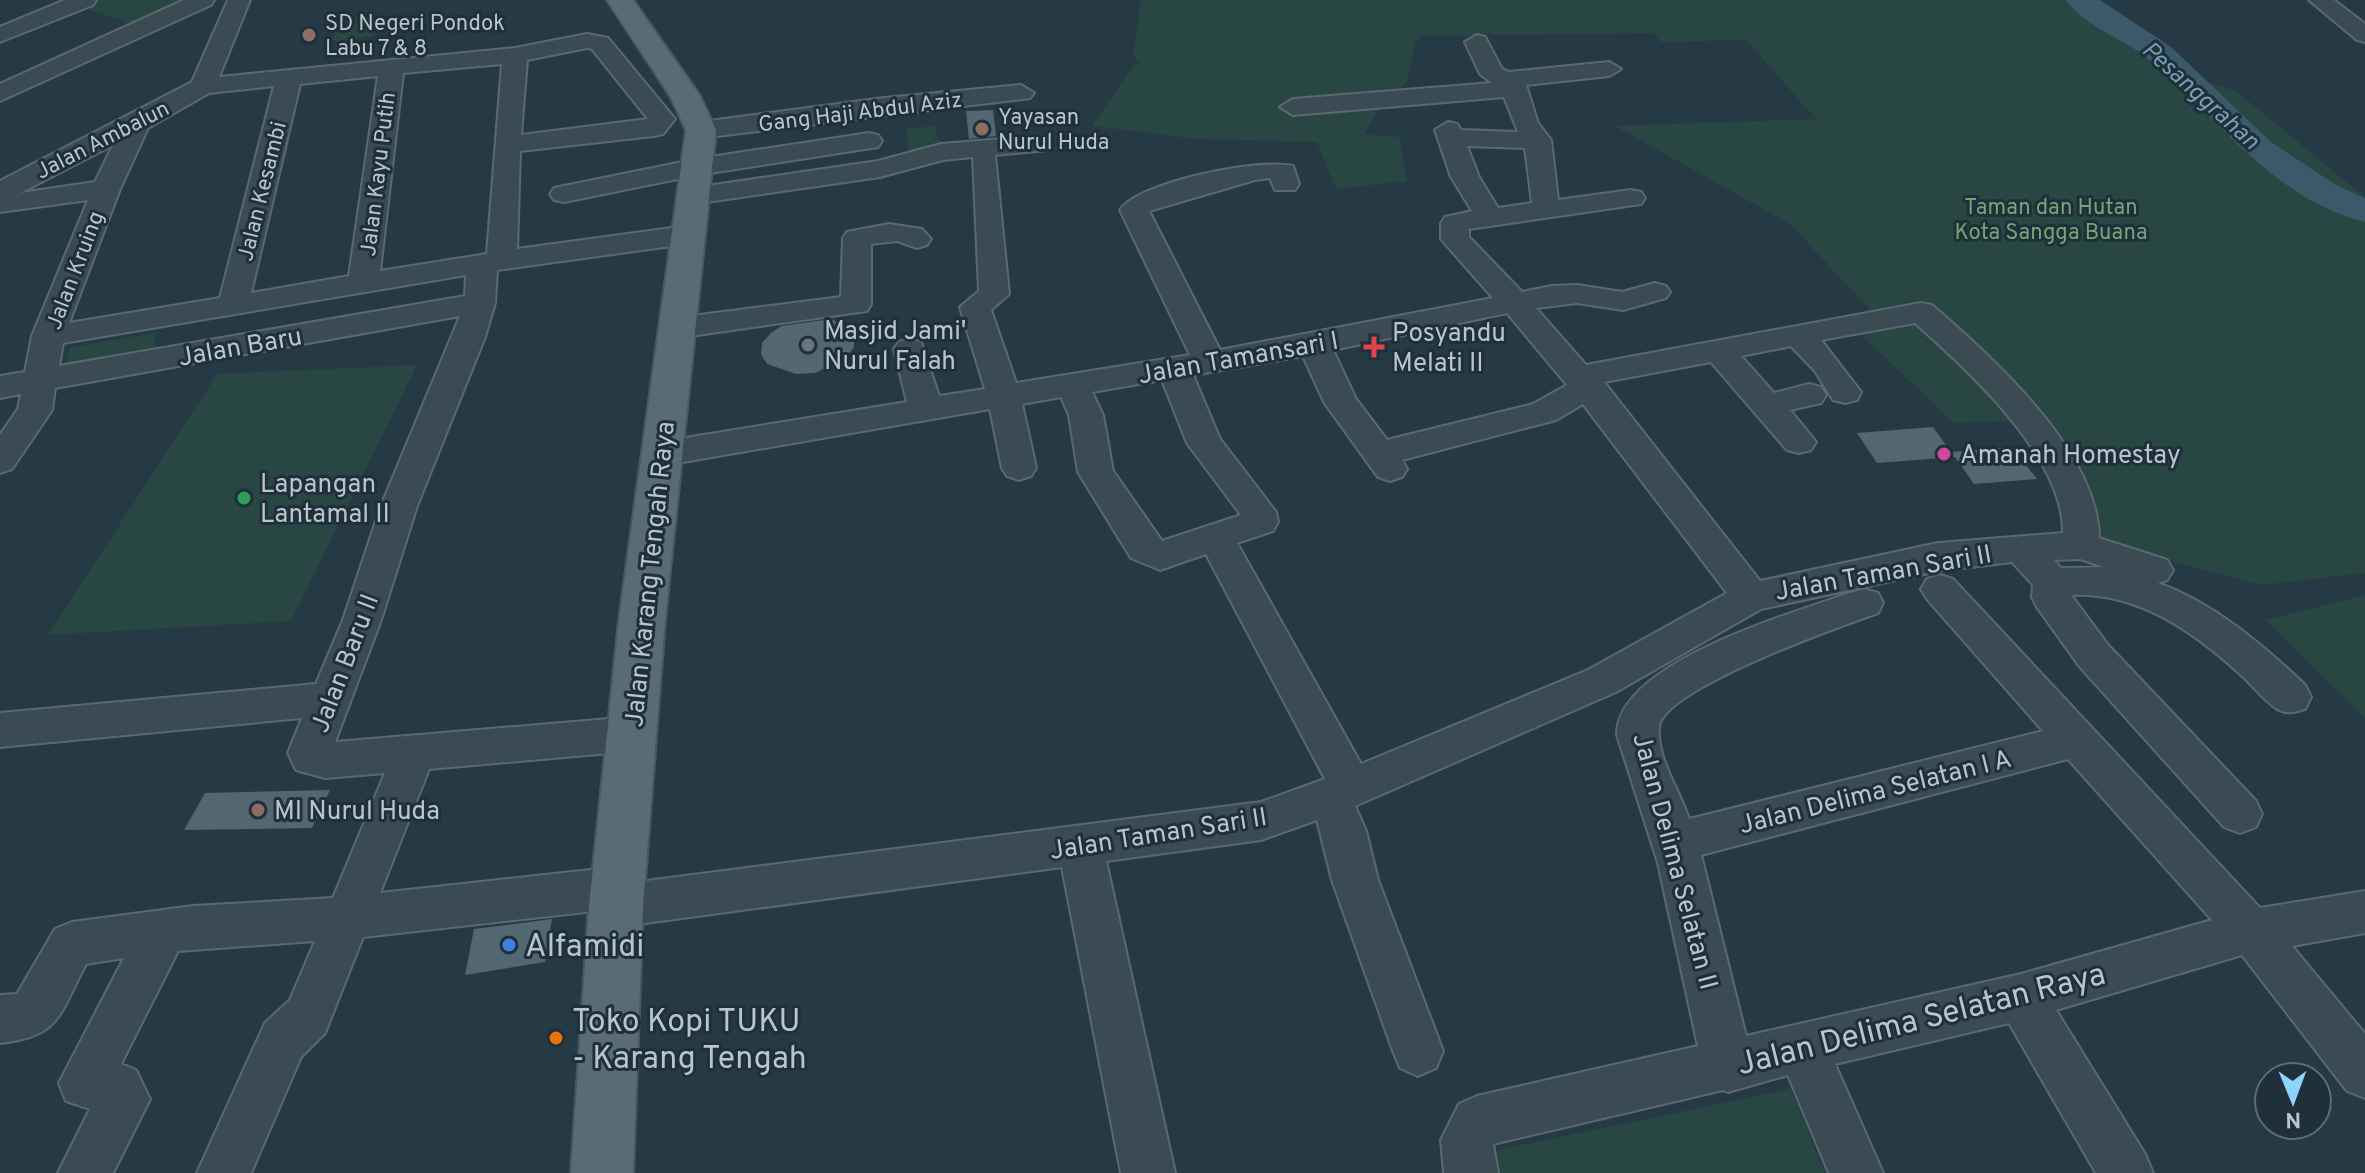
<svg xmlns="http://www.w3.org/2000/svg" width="2365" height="1173" font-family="Overpass,sans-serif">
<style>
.green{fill:#284642}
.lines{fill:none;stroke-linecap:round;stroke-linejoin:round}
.river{fill:#3a5a6c;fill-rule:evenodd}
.building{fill:#526772}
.minor-casing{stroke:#5a6871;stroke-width:4}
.major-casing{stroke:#485760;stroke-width:4}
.minor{fill:#3b4b54;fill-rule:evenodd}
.major{fill:#596b74;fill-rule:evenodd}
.education-dot{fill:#8d6e63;stroke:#1f303a;stroke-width:3}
.worship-dot{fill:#6b7280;stroke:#1f303a;stroke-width:3}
.health-dot{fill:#e0444e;stroke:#1f303a;stroke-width:3}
.hotel-dot{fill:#d1479c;stroke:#1f303a;stroke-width:3}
.leisure-dot{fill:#2e9e5b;stroke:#1f303a;stroke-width:3}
.shop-dot{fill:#3f7fe0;stroke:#1f303a;stroke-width:3}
.food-dot{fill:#e8710a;stroke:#1f303a;stroke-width:3}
.labels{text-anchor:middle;stroke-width:6;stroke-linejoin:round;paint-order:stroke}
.far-poi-label{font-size:22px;fill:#b9c5cd;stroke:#1f303a;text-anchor:start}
.far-street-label{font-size:22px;fill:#b9c5cd;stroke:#1f303a}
.far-park-label{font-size:22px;fill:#76a476;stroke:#1f303a}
.far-water-label{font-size:24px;font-style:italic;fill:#789eb1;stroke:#1f303a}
.poi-label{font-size:26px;fill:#b9c5cd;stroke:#1f303a;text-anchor:start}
.street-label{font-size:26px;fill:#b9c5cd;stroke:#1f303a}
.near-poi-label{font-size:32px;fill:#b9c5cd;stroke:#1f303a;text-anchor:start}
.near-street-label{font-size:32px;fill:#b9c5cd;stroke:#1f303a}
</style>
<rect width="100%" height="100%" fill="#263a45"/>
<g class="green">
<polygon points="93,0 197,0 139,26 78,6"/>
<polygon points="1141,0 2090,0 2181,73 2237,92 2365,197 2365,573 2261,585 2065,533 2057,490 2012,421 1954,423 1859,333 1886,327 1790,224 1615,126 1816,119 1746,40 1660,42 1654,33 1421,36 1415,43 1407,83 1384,100 1364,134 1399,137 1407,181 1336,189 1317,142 1198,139 1092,126 1134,65 1141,65 1133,56"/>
<polygon points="376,16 374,36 333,42 336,21"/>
<polygon points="936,126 939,151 909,154 906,129"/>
<polygon points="157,332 151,357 62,373 70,348"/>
<polygon points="417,365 291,621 48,635 217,374"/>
<polygon points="2365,595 2365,718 2266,620"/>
<polygon points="1791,1089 1825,1173 1494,1173 1497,1150"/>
</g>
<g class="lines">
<path class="river" d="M2066,0h34l71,47 100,95 65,43 29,13v24c-91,-23 -147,-103 -214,-161 -25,-22 -67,-34 -85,-61z"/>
</g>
<g class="building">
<polygon points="993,110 996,136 969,139 966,111"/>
<polygon points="831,319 848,327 854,336 854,347 846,358 815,373 796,374 767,364 761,354 762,343 771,333 781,326"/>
<polygon points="1933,427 1951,452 2011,447 2037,479 1974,484 1955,457 1877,463 1857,433"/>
<polygon points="330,790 312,828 184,830 205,793"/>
<polygon points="552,919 545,962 465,975 474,929"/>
</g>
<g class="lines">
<g class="minor-casing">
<g id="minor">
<polygon points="65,0 96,0 93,5 0,42 0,27"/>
<polygon points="184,0 214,0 211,5 0,101 0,84"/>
<path d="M228,0h22l-31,77 296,-29 72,-14 21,4 67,81 -12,15 -9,2 -134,15 -3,98 169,-23 10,3 4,6 -4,6 -10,3 -189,26 -2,33 -10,34 -68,169 -36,114 -46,122 298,-25 15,5 6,12 -6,12 -15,5 -204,18 -49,124 238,-26 16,6 4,9 623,-80 64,-23 -119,-225 -46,16 -29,-12 -53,-86 -9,-57 -8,-18 -39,7 14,64 -5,8 -12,4 -12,-4 -5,-8 -12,-59 -330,57 -12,-4 -5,-8 5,-8 12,-4 247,-40 -13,-53 5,-7 11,-3 11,3 18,54 46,-7 -25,-82 19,-16 -6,-134 -30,3 -63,17 -187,27 -10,-2 -4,-6 4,-6 10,-2 185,-27 63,-17 97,-8 9,2 4,6 -4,6 -52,5 14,139 -18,16 25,73 174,-28 -70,-145c19,-28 139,-52 173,-44l6,18 -4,6h-20l-5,-12 -15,2 -106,31 71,139 273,-52 -52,-59v-16l4,-6 27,-6 -21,-34 -16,-47 13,-8 9,2 4,6 57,2 -14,-35 -211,18 -13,-8 13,-8 199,-16 -12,-9 -15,-32 12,-7 8,2 17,32 7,3 100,-10 12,7 -12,7 -83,9 12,38 13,17 7,60 73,-10 10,2 4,6 -4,6 -172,25v8l53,55 30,-6 25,-1 45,7 33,-9 11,3 4,6 -4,6 -43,12 -46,-7 -41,5 50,57 335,-62 11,2c62,54 166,147 167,233l68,22 6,10 -6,10 -9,3c57,21 104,61 147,102l6,12 -6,12c-10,3 -19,6 -29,-1 -13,-8 -24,-24 -36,-34 -47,-43 -103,-82 -169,-79l37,50 148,156 6,13 -6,13 -16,6 -16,-6 -144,-160 -43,-60 -5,-10 1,-12 -21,-23 -74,9 -177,38 -145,83 -261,114 11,25 12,49 65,171 -7,17 -18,8 -18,-8 -7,-17 -61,-171 -15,-60 -56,20 -155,21 69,312h-54l-59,-306 -446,60 -16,-6 -5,-10 -232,26 -38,96 -24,24 -50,116h-54l68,-150 25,-23 25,-59 -137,10 -57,113 15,6 14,29 -37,74h-55l32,-64 -24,-8 -7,-18 65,-125 -38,6c-27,50 -24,72 -86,79v-48l17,-1 38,-65 17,-7 121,-16 140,-8 52,-125 -60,5 -29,-8 -8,-17 14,-35 -302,29v-34l316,-29 27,-64 38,-114 79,-190 -405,72 -3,22 -40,59 -12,4v-38l18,-26 3,-15 -21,4v-22l25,-4 7,-36 56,-136 -88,12v-31l192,-99zM587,48l5,1 56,70 -127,16 6,-75zM502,64l-15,190 -107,17 23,-198zM378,76l-29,200 -98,17 49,-209zM274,86l-54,212 -151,25 51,-134 28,-61 61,-35zM113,145l-18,37 -75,11zM1467,146l58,2 7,55 -34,5 -19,-31zM466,275l-1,21 -406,70 4,-23zM1507,313l60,72 -34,19 -146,36 -31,-41 -23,-49zM1915,323c53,47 149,134 148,210l-125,10 -178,38 -156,-199 107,-20 76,88 12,3 12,-3 5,-8 -26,-32 31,-7 5,-8 -5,-8 -12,-3 -35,9 -33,-37 50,-10 24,25 18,29 12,3 12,-3 4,-8 -40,-52zM1303,356l21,46 54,75 12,4 12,-4 5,-8 -5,-9 154,-40 27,-16 144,189 -139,77 -227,94 -124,-221 36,-12 5,-9 -2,-10 -56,-73 -27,-64zM1162,380l25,63 54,72 -79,26 -49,-70 -10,-56 -11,-23zM2080,559l24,8 -43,1 -7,-8z"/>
<polygon points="2309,0 2334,0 2365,24 2365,42 2357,40"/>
<polygon points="1021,85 1034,93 1030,98 701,138 688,130 701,122 884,98"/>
<polygon points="869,133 878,135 882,141 878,147 697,175 564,202 554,200 550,194 554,188 564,186 697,159"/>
<polygon points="889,224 922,229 931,239 927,245 917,248 897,241 871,244 871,304 867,311 676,338 665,335 660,328 665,321 676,318 841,297 843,238 847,232"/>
<path d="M1940,575l13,4 307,329 105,-17v42l-73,13 73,88v64l-18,-7 -105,-136 -186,55 89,144 8,19h-57l-87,-150 -174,41 48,109h-54l-41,-98 -60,17 -5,-2 -230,54 5,29h-54l-3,-33 18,-36 18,-8 221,-50 -40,-183 -41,-128c-1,-72 176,-122 233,-142l14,-4 14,4 5,10 -5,10c-37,13 -216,76 -219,114 -3,30 21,64 30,92l354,-88 -116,-132 -6,-10 6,-10zM2068,759l144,161 -191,54 -275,62 -45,-181z"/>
</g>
</g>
<g class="major-casing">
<polygon id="major" points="607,0 633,0 700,96 716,130 665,620 643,906 633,1173 571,1173 589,906 619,620 686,130 670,96"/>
</g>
<use href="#minor" class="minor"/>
<use href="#major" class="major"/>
</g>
<g class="education-dot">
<circle cx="309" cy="35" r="8"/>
<circle cx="982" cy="129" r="8"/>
<circle cx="258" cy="810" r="8"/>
</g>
<circle class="worship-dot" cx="808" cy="345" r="8"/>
<path class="health-dot" d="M1370 335h8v8h8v8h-8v8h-8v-8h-8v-8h8z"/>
<circle class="hotel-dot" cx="1944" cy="454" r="8"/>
<circle class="leisure-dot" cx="244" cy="498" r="8"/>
<circle class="shop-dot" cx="509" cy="945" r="8"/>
<circle class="food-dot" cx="556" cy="1038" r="8"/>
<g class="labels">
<g class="far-poi-label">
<text x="325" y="30">SD Negeri Pondok<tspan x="325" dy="25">Labu 7 &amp; 8</tspan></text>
<text x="998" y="124">Yayasan<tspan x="998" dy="25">Nurul Huda</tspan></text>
</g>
<g class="far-street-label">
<text transform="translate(860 111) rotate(-7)" y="8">Gang Haji Abdul Aziz</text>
<text transform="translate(102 139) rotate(-27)" y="8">Jalan Ambalun</text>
<text transform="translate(377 174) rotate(-83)" y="8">Jalan Kayu Putih</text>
<text transform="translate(261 191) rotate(-76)" y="8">Jalan Kesambi</text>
<text transform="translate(74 270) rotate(-69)" y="8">Jalan Kruing</text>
</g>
<g class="far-park-label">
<text x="2051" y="214">Taman dan Hutan<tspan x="2051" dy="25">Kota Sangga Buana</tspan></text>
</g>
<g class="far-water-label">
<text transform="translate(2201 95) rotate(42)" y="8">Pesanggrahan</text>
</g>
<g class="poi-label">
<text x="824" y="339">Masjid Jami'<tspan x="824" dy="30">Nurul Falah</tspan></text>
<text x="1392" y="341">Posyandu<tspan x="1392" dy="30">Melati II</tspan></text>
<text x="1960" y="463">Amanah Homestay</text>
<text x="260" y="492">Lapangan<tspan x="260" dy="30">Lantamal II</tspan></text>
<text x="274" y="819">MI Nurul Huda</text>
</g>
<g class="street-label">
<text transform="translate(240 346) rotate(-10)" y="9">Jalan Baru</text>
<text transform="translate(1238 357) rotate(-10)" y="9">Jalan Tamansari I</text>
<text transform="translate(1883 572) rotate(-10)" y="9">Jalan Taman Sari II</text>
<text transform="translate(649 574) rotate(-84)" y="9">Jalan Karang Tengah Raya</text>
<text transform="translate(344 663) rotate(-69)" y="9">Jalan Baru II</text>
<text transform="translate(1875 791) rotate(-14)" y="9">Jalan Delima Selatan I A</text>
<text transform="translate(1158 833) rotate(-9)" y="9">Jalan Taman Sari II</text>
<text transform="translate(1676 861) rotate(75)" y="9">Jalan Delima Selatan II</text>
</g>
<g class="near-poi-label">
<text x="525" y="956">Alfamidi</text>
<text x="572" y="1031">Toko Kopi TUKU<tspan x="572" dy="37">- Karang Tengah</tspan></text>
</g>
<g class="near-street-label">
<text transform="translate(1921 1018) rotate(-14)" y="11">Jalan Delima Selatan Raya</text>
</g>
</g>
<g transform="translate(2293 1101) rotate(179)"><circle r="38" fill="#1f303a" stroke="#5d6c75" stroke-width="2"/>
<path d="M0-6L14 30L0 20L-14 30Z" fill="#8fd2fc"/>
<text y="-12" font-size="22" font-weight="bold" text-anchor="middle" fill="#b9c5cd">N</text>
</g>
</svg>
